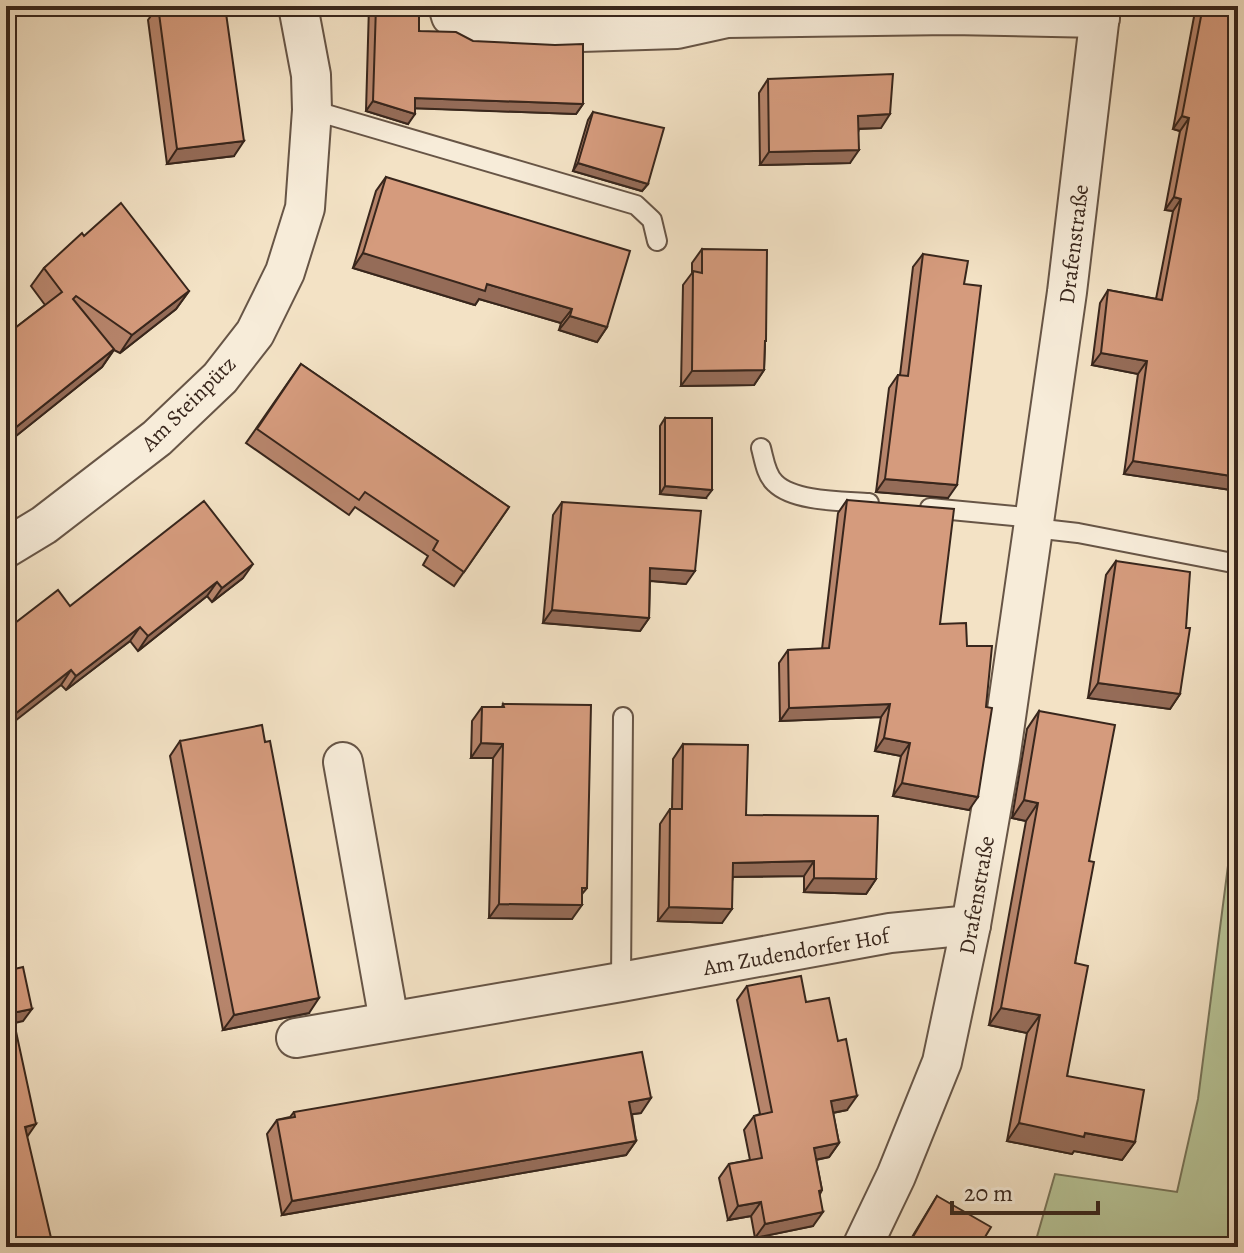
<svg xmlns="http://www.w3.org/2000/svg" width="1244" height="1253" font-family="Alegreya,serif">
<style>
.green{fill:#b7c497;stroke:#78755a;stroke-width:2}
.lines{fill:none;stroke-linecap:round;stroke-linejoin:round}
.service-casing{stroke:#675546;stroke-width:22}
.minor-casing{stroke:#675546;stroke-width:42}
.service{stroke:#f7ecd9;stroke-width:18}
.minor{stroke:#f7ecd9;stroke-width:38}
.wall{fill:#b7856c;stroke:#38261c;stroke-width:2}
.shaded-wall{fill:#956c58;stroke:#38261c;stroke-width:2}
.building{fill:#d59b7d;stroke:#38261c;stroke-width:2}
.labels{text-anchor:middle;stroke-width:6;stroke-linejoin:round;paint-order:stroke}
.street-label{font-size:22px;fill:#38261c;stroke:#f7ecd9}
</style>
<rect width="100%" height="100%" fill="#f3e2c5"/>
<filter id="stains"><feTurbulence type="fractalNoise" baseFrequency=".0025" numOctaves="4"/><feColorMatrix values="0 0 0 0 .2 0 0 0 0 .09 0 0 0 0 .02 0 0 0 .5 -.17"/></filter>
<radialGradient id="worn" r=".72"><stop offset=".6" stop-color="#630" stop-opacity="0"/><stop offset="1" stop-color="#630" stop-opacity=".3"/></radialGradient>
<polygon class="green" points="1233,827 1238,828 1238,1247 1034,1247 1055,1174 1177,1192 1198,1099"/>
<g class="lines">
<g class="service-casing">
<g id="service">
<polyline points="312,110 636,205 652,220 657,241"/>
<path d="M761,448c3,11 5,27 14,35 19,19 69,18 94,20"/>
<polyline points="930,508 1035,518"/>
<polyline points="1034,528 1078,533 1238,564"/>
<polyline points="621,982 623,717"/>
</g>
</g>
<g class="minor-casing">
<g id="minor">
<polyline points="448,6 451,16 467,29 549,33 677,29 727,18 951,15 1100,18"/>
<polyline points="6,548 44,525 157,438 220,378 255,333 285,272 305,208 312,110 311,75 298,6"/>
<polyline points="343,762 389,1021"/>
<polyline points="296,1038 621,982 890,933 971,925"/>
<polyline points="862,1247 896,1176 942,1062 971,925 1000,759 1067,292 1101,6"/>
</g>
</g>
<use href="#service" class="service"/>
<use href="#minor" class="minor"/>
</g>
<g class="wall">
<polygon points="158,6 225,6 234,156 167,164 148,20"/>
<polygon points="369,6 419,6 419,31 583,104 576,114 415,108 408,124 366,111"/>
<polygon points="1196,6 1238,6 1238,491 1124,474 1138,374 1092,365 1100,303 1108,290 1156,299 1173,211 1165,210 1180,131 1173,129"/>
<polygon points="768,79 881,128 859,129 850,163 760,165 759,93"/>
<polygon points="593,112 648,184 642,191 573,171 588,120"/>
<polygon points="386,177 607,327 597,342 559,330 561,323 479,299 475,305 353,268 376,191"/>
<polygon points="84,236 189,291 176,309 120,353 114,350 102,367 6,444 6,335 45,305 31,286 44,268"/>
<polygon points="702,249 765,344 764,370 754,385 681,386 683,285 692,273 692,263"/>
<polygon points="923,254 964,284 948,498 876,492 889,388 898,375 900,375 913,267"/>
<polygon points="301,364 509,507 454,586 423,565 428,556 355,507 349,515 246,443"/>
<polygon points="665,418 706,498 660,494 660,426"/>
<polygon points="847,500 940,624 969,810 893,796 901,756 875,751 881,717 780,721 779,663 788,650 822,649 838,513"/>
<polygon points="562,502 686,584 650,581 649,618 640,631 543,623 553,515"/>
<polygon points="1116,561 1180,694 1170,709 1088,698 1106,575"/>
<polygon points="243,578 212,602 207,596 138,651 130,641 66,690 61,685 70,606"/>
<polygon points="503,704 587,888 582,894 572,919 489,918 493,758 471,758 472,721 482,707 502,707"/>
<polygon points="1039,711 1089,861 1075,963 1067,1076 1135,1142 1122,1160 1074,1151 1072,1154 1007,1141 1027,1033 989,1025 1026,821 1012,818 1027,729"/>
<polygon points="180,741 309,1013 223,1030 170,756"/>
<polygon points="683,744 746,815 876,879 866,894 804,892 804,876 733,877 722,923 658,921 660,824 670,809 672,809 673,759"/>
<polygon points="747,986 806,1002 847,1110 833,1113 839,1143 829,1157 816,1160 822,1190 820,1194 813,1226 755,1238 751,1216 728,1220 719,1178 729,1164 750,1160 744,1130 754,1116 760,1114 737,1000"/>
<polygon points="294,1112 641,1113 632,1114 636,1141 626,1155 282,1215 267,1134 277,1120 290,1117"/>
<polygon points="937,1196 979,1247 906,1247"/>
</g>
<g class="shaded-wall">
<polygon points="415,98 583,104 576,114 408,108"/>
<polygon points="373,101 415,114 408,124 366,111"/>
<polygon points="890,114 881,128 849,129 858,116"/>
<polygon points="1182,116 1189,118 1180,131 1173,129"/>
<polygon points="244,141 234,156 167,164 177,149"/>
<polygon points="859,150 850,163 760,165 769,152"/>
<polygon points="578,163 648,184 642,191 573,171"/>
<polygon points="1174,197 1181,199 1173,211 1165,210"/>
<polygon points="363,253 487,284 572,309 561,323 479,299 475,305 353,268"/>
<polygon points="189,291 176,309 120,353 132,335"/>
<polygon points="570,316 607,327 597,342 559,330"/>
<polygon points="114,349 102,367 6,444 6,438 10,432"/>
<polygon points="1101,353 1147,361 1138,374 1092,365"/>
<polygon points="764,370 754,385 681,386 692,371"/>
<polygon points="1133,461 1238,477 1238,491 1124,474"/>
<polygon points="885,479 957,485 948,498 876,492"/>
<polygon points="665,486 712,490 706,498 660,494"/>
<polygon points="253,564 243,578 212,602 222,588"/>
<polygon points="650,568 695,571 686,584 641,580"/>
<polygon points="217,582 207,596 138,651 148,636"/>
<polygon points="552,610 649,618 640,631 543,623"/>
<polygon points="140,627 130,641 66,690 76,676"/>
<polygon points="71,670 61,685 6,728 6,721"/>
<polygon points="1098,683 1180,694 1170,709 1088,698"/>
<polygon points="890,704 881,717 780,721 789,708"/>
<polygon points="884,738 910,743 901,756 875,751"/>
<polygon points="481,743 503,744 493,758 471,758"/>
<polygon points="902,783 978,797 969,810 893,796"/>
<polygon points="1024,800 1038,803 1026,821 1012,818"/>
<polygon points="814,861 804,876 723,877 733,863"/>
<polygon points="814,878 876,879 866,894 804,892"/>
<polygon points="499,904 582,905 572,919 489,918"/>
<polygon points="669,907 732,909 722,923 658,921"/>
<polygon points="319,998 309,1013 223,1030 234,1015"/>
<polygon points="1001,1008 1040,1015 1027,1033 989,1025"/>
<polygon points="32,1009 23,1021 6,1025 12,1013"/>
<polygon points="857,1096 847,1110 821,1115 831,1101"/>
<polygon points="651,1098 641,1113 619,1116 629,1102"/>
<polygon points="1019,1123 1085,1133 1135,1142 1122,1160 1074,1151 1072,1154 1007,1141"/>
<polygon points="36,1124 27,1137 25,1127"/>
<polygon points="636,1141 626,1155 282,1215 292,1201"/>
<polygon points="839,1143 829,1157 804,1162 814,1148"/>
<polygon points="761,1202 751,1216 728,1220 738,1206"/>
<polygon points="823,1212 813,1226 755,1238 765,1224"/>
<polygon points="52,1242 49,1247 31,1247"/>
</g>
<g class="building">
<polygon points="158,6 225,6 244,141 177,149"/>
<polygon points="376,6 419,6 419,31 456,32 473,41 555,45 583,44 583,104 415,98 415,114 373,101"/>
<polygon points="1203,6 1238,6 1238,477 1133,461 1147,361 1101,353 1108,290 1162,300 1181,199 1174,197 1189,118 1182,116"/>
<polygon points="893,74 890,114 858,116 859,150 769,152 768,79"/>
<polygon points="593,112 664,128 648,184 578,163"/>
<polygon points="386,177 630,251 607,327 570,316 572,309 487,284 485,291 363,253"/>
<polygon points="121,203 189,291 132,335 76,296 73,299 114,349 10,432 6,426 6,335 62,292 44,268 82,233 84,236"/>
<polygon points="702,249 767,250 766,341 765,341 764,370 692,371 693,271 702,273"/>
<polygon points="923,254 968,261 964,284 981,286 957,485 885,479 898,375 908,376"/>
<polygon points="301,364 509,507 464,572 433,550 438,541 365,492 359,500 257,429"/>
<polygon points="665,418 712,418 712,490 665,486"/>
<polygon points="847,500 954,509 940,624 966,623 967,646 992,646 986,707 992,708 978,797 902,783 910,743 884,738 890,704 789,708 788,650 829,648"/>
<polygon points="204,501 253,564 222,588 217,582 148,636 140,627 76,676 71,670 6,721 6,630 58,590 70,606"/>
<polygon points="562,502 701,511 695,571 650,568 649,618 552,610"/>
<polygon points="1116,561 1190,572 1186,628 1190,628 1180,694 1098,683"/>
<polygon points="503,704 591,705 587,888 582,888 582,905 499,904 503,744 481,743 482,707 504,707"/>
<polygon points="1039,711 1115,725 1089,861 1094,862 1075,963 1088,966 1067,1076 1144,1090 1135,1142 1085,1133 1084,1137 1019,1123 1040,1015 1001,1008 1038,803 1024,800"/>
<polygon points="262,725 265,742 270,741 319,998 234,1015 180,741"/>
<polygon points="683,744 748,745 746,815 878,816 876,879 814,878 814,861 733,863 732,909 669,907 670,809 682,809"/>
<polygon points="23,967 32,1009 12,1013 36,1124 25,1127 52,1242 31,1247 6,1247 6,971"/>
<polygon points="801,976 806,1002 829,998 838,1041 846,1039 857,1096 831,1101 839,1143 814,1148 822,1190 819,1191 823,1212 765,1224 761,1202 738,1206 729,1164 762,1158 754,1116 772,1112 747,986"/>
<polygon points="642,1052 651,1098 629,1102 636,1141 292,1201 277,1120 295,1117 294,1112"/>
<polygon points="937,1196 991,1227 979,1247 907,1247"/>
</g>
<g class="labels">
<g class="street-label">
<text transform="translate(1073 244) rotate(-83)" y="8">Drafenstraße</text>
<text transform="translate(188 403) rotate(-45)" y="8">Am Steinpütz</text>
<text transform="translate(976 895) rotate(-80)" y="8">Drafenstraße</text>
<text transform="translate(796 951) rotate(-10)" y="8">Am Zudendorfer Hof</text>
</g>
</g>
<rect width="1244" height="1253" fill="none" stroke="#f3e2c5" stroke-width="32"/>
<rect x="8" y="8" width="1228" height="1237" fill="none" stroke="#38261c" stroke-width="4"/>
<rect x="16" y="16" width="1212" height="1221" fill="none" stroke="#38261c" stroke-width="2"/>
<path d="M952 1201v12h146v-12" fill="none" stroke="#38261c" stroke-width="4"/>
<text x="964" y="1201" font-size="24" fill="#38261c" stroke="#f7ecd9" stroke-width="6" paint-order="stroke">20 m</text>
<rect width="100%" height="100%" filter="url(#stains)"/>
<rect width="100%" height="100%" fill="url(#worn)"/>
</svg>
